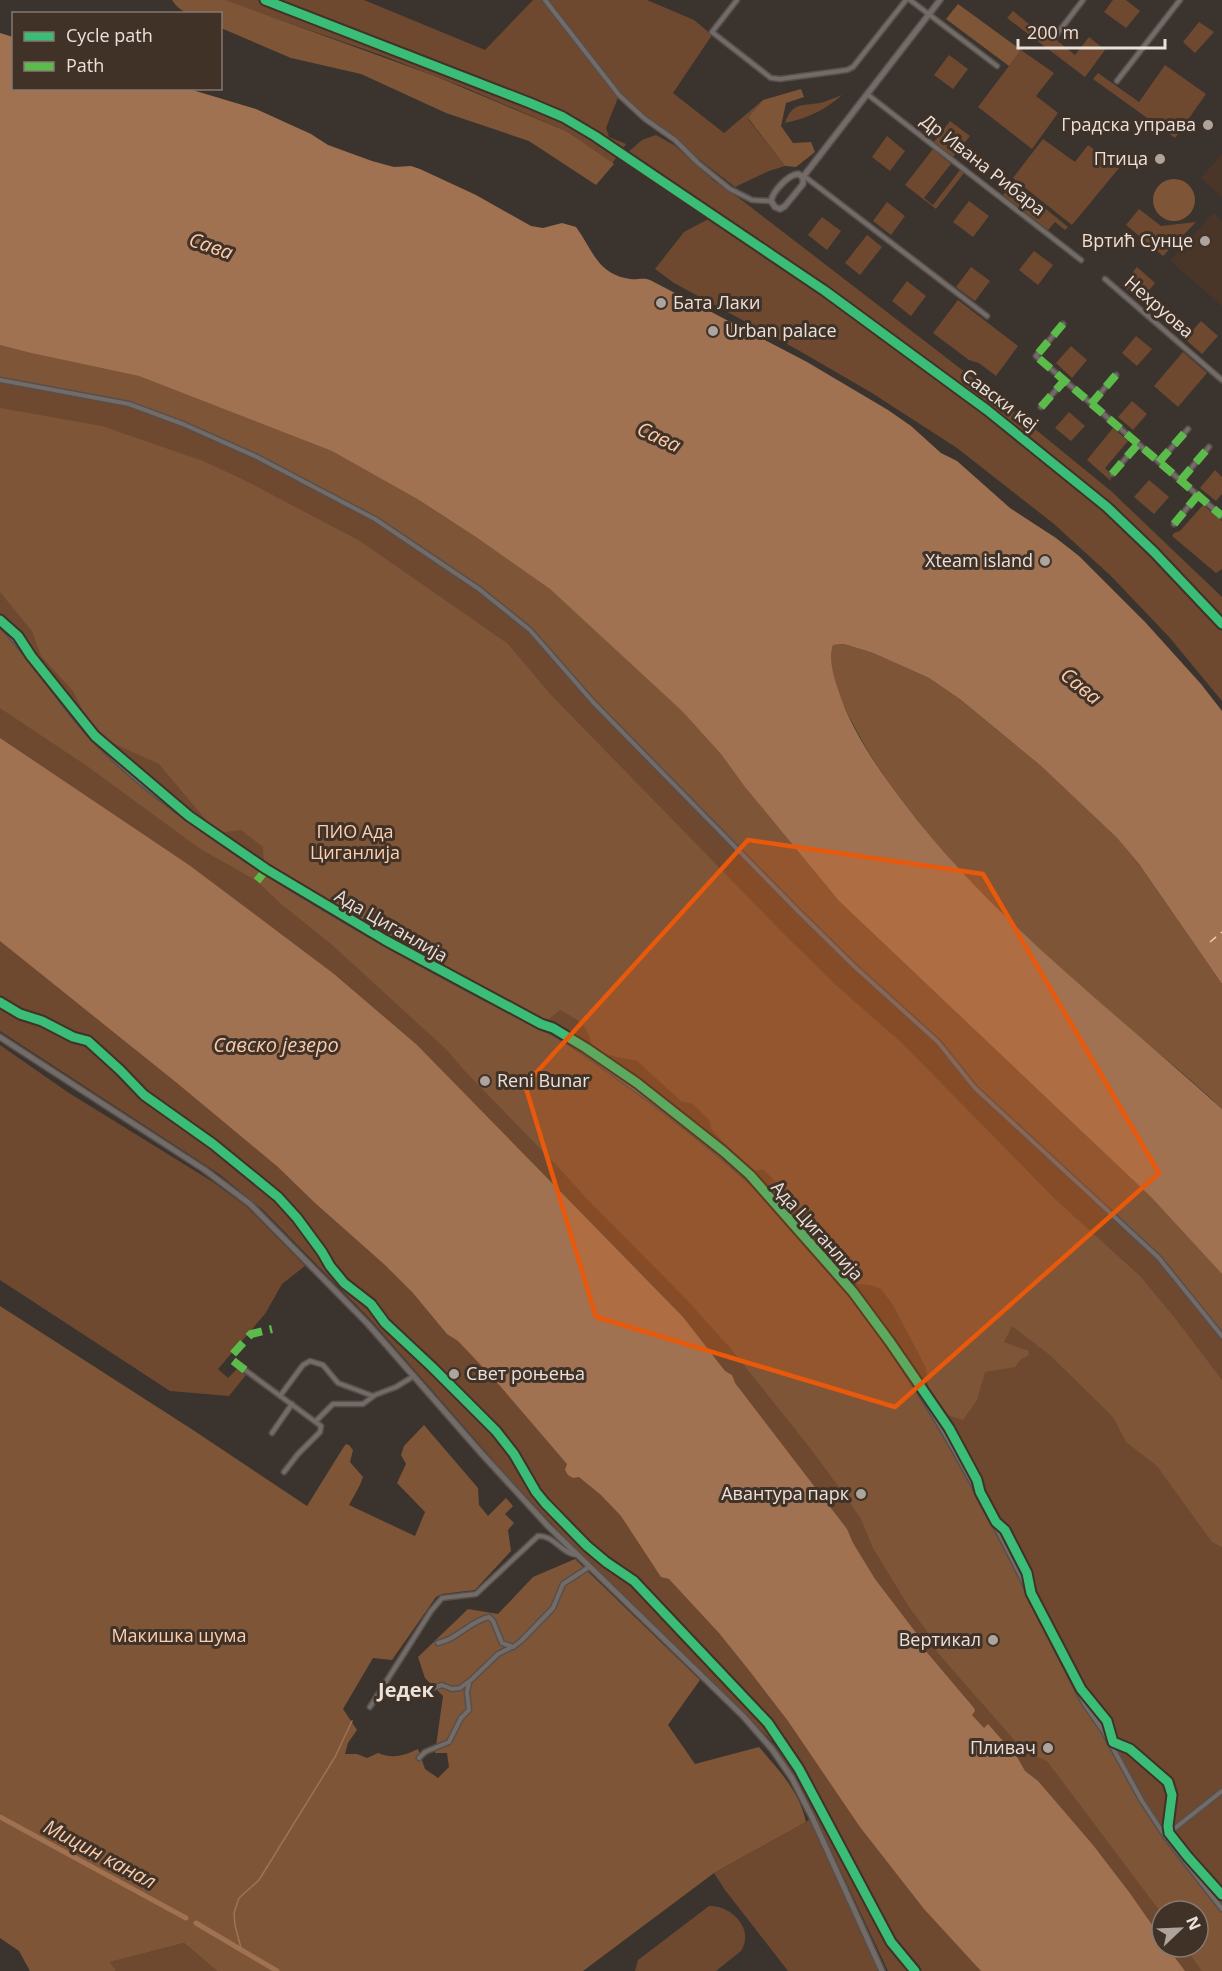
<svg xmlns="http://www.w3.org/2000/svg" width="1222" height="1971" font-family="'Open Sans',sans-serif">
<style>
.built{fill:#493629}
.green{fill:#6e4930;fill-rule:evenodd}
.forest{fill:#7f5537}
.water{fill:#a07251}
.lines{fill:none;stroke-linecap:round;stroke-linejoin:round}
.stream{stroke:#a07251;stroke-width:1.5}
.canal{stroke:#a07251;stroke-width:5}
.ferry{stroke:#f8cbac;stroke-width:1.5;stroke-dasharray:8 6;stroke-linecap:butt}
.street-casing{stroke:#574f4b;stroke-width:7}
.secondary-casing{stroke:#574f4b;stroke-width:8}
.street{stroke:#726b67;stroke-width:4}
.secondary{stroke:#726b67;stroke-width:5}
.quiet{stroke:#5cbc4b;stroke-width:8;stroke-dasharray:15 8;stroke-linecap:butt}
.cycleway-casing{stroke:#413228;stroke-width:13}
.cycleway{stroke:#3abd76;stroke-width:9}
.marked{fill:#e8590c;fill-opacity:0.2;stroke:#e8590c;stroke-width:4.5;stroke-linejoin:round}
.poi-dot{fill:#ada49e;stroke:#413228;stroke-width:2}
.labels{text-anchor:middle;stroke-width:6;stroke-linejoin:round;paint-order:stroke}
.poi-label{font-size:18px;fill:#ebe1db;stroke:#413228;text-anchor:end}
.street-label{font-size:18px;fill:#ebe1db;stroke:#413228}
.park-label{font-size:18px;fill:#fdcfb1;stroke:#413228}
.water-label{font-size:20px;font-style:italic;fill:#f8cbac;stroke:#413228}
.neighbourhood-label{font-size:20px;font-weight:bold;fill:#ebe1db;stroke:#413228}
</style>
<rect width="100%" height="100%" fill="#3b332e"/>
<g class="built">
<polygon points="1222,154 1222,197 1201,178"/>
<polygon points="1213,213 1222,221 1222,306 1170,261"/>
</g>
<g class="green">
<polygon points="222,0 364,0 485,50 533,0 544,0 619,95 606,128 609,137 626,144 611,165 566,131 466,88 381,55"/>
<polygon points="548,0 647,0 694,20 712,35 673,93 724,133 763,100 748,119 785,166 769,171 735,187 629,105"/>
<polygon points="1113,0 1126,0 1140,11 1126,28 1104,12"/>
<polygon points="1013,11 1029,24 1039,26 1075,55 1089,37 1105,50 1085,77 1007,18"/>
<polygon points="1199,22 1214,32 1195,53 1183,42"/>
<polygon points="1021,50 1054,73 1036,96 1058,113 1032,149 978,107"/>
<polygon points="949,55 968,69 953,89 934,75"/>
<polygon points="1165,65 1206,94 1175,138 1093,79 1098,73 1139,102"/>
<path d="M842,95c-17,15 -34,23 -57,28 8,-23 19,-16 39,-21 6,-2 12,-5 18,-7z"/>
<polygon points="950,121 970,136 953,157 934,142"/>
<polygon points="656,135 674,145 714,181 743,201 970,376 1111,491 1222,597 1222,701 1170,638 1111,576 1054,524 957,448 872,393 798,350 674,283 655,269 684,232 716,215 626,154 642,140"/>
<polygon points="887,136 905,151 890,171 872,157"/>
<polygon points="1043,139 1075,162 1088,145 1119,168 1072,225 1013,178"/>
<polygon points="933,149 951,164 924,198 933,205 960,170 964,173 936,209 905,185"/>
<polygon points="1013,182 1068,227 1065,230 1055,222 1048,230 1003,195"/>
<polygon points="969,201 989,216 973,237 953,222"/>
<polygon points="887,202 905,216 891,235 873,221"/>
<polygon points="1139,209 1161,226 1196,222 1163,256 1126,225"/>
<polygon points="822,217 841,231 827,250 808,235"/>
<polygon points="867,235 882,247 860,275 845,263"/>
<polygon points="1034,251 1053,265 1038,285 1019,270"/>
<polygon points="971,267 990,281 975,301 956,287"/>
<polygon points="1137,267 1155,283 1140,301 1122,285"/>
<polygon points="907,281 926,296 911,316 892,301"/>
<polygon points="958,300 1018,346 996,376 979,363 969,360 933,333"/>
<path d="M0,308l546,234 676,697v732h-334l-77,-164 -38,-65 -205,-201 -61,-65 -137,-157 -107,-109 -44,-36 -219,-143zM1162,1911h36v36h-36z"/>
<polygon points="1201,321 1218,336 1202,354 1185,339"/>
<polygon points="1136,336 1152,349 1137,366 1122,353"/>
<polygon points="1071,346 1087,360 1072,378 1056,363"/>
<polygon points="1183,352 1207,373 1178,407 1154,386"/>
<polygon points="1132,401 1147,414 1133,430 1118,417"/>
<polygon points="1069,412 1085,426 1071,441 1055,428"/>
<polygon points="1113,428 1128,441 1105,468 1110,473 1111,481 1087,460"/>
<polygon points="1215,470 1222,477 1222,494 1216,501 1200,488"/>
<polygon points="1149,480 1169,497 1154,514 1134,497"/>
<polygon points="1203,505 1222,521 1222,569 1216,573 1172,536 1174,533 1180,531"/>
<polygon points="0,1045 69,1093 213,1182 247,1207 305,1266 282,1284 265,1314 218,1369 228,1378 237,1369 246,1375 229,1396 170,1391 0,1280"/>
<polygon points="812,1817 882,1971 788,1971 725,1890 714,1873 806,1822"/>
<path d="M709,1906c22,-1 46,23 32,45l-25,20h-81l3,-11z"/>
<polygon points="184,1943 217,1971 116,1971 109,1962"/>
</g>
<g class="forest">
<path d="M172,0h53l210,76 131,55 48,33 -18,21 -67,-44 -83,-28 -85,-39 -70,-16 -70,-30 -1,-14c-20,0 -36,5 -48,-14z"/>
<polygon points="958,4 1021,50 1009,66 946,19"/>
<polygon points="801,89 804,97 786,103 781,126 793,143 811,142 815,152 796,167 785,166 748,118 763,100"/>
<circle cx="1174" cy="200" r="21"/>
<polygon points="0,345 31,353 139,376 332,451 419,500 476,537 550,589 682,711 721,754 745,787 839,901 1151,1197 1222,1274 1222,1336 1158,1257 975,1088 938,1042 854,966 593,702 530,630 479,589 375,519 257,457 183,424 129,404 0,380"/>
<path d="M0,408l102,18 101,35 39,18 118,62 148,103 43,51 231,237 55,54 65,57 153,156 85,77 34,41 48,63v167l-10,-5 -55,-76 -31,-24 -13,-25 -62,-61 -39,-30 -8,16 18,7 6,1 1,5 -9,5 -5,7 -30,5 -8,28 -14,20 -19,-6 -16,-27 -2,-19 -33,-63 -12,-16 -11,-4 -21,-2 -42,-53 -14,-31 -30,-30 -12,3 -40,-43 -1,-8 -17,-17 -12,-3 -44,-40 -44,-9c-5,-26 -10,-30 -33,-42l-17,14 -279,-159 -1,-18 -22,-17 -24,3 -58,-69 -64,-29 -22,-44 -32,-35 -9,-25 -32,-39z"/>
<polygon points="0,624 77,720 110,753 151,789 241,856 379,940 562,1037 700,1138 766,1196 808,1242 867,1314 945,1432 1077,1689 1162,1831 1222,1909 1222,1971 1202,1971 1185,1947 1198,1947 1198,1911 1162,1911 1162,1914 1047,1761 1024,1751 937,1652 930,1635 909,1607 873,1548 861,1519 847,1498 810,1448 731,1349 687,1300 586,1198 560,1169 463,1069 447,1050 331,944 280,903 257,881 199,848 87,766 0,708"/>
<path d="M844,644l29,9 56,25 32,22 80,66 76,72 22,26 83,120v125c-45,-43 -95,-81 -142,-122 -58,-51 -114,-106 -162,-166 -25,-31 -48,-63 -66,-99 -11,-21 -26,-53 -19,-77z"/>
<path d="M0,1306l193,124 114,76 36,-58 3,-4 3,1 4,5 -3,12 13,15 -3,8 -11,20 66,31 10,-24 -28,-29 9,-19 -5,-9 3,-9 20,-21 54,63 1,17 9,11 18,-18 7,8 -8,8 9,9 -6,7 3,21 -36,39 -33,4 -6,3 -44,63 -19,-2 -30,51 14,21 -9,13 -3,11h12l10,4 11,-5c15,6 25,3 40,-4l7,20 13,9 11,-11 -2,-14h-12l8,-57 -18,-18 -7,-21 50,-48 30,5 35,-37 42,-18 125,121 -32,45 27,39 64,-17c19,22 41,45 47,75l-92,51 -131,98h-366l-33,-28 -74,19 6,9h-86l-11,-20 -19,-13z"/>
</g>
<g class="water">
<path d="M0,33l13,4 1,51 175,1 67,20 55,25 17,11 44,16 22,6 17,-1 9,3 56,26 55,31 12,2 19,-5 14,4c17,23 21,47 54,52 8,1 13,-2 20,1l157,82 81,48 23,16 30,27 16,8 53,47 46,30 23,18 66,66 56,62 21,27v273l-83,-120 -22,-26 -76,-72 -80,-66 -32,-22 -56,-25 -29,-9 -11,1c-5,17 2,36 8,53 14,38 38,72 63,105 90,119 209,207 318,306v165l-71,-77 -312,-296 -94,-114 -24,-33 -39,-43 -132,-122 -74,-52 -57,-37 -87,-49 -193,-75 -108,-23 -31,-8z"/>
<polygon points="0,738 189,865 334,974 417,1045 683,1317 725,1371 732,1375 735,1383 847,1529 853,1543 875,1579 920,1638 924,1649 974,1708 975,1711 972,1715 984,1728 988,1724 1017,1757 1025,1771 1038,1781 1093,1845 1129,1892 1162,1939 1162,1947 1167,1947 1185,1971 981,1971 924,1909 860,1827 788,1721 748,1669 719,1633 669,1579 661,1577 621,1516 601,1495 579,1477 573,1478 568,1475 565,1470 567,1464 495,1380 458,1341 447,1334 413,1293 385,1265 314,1202 278,1167 177,1083 0,941"/>
</g>
<g class="lines">
<polyline class="stream" points="242,1952 235,1925 234,1913 239,1898 259,1880 335,1757 352,1721"/>
<g class="canal">
<polyline points="0,1817 186,1918"/>
<polyline points="196,1923 277,1971"/>
</g>
<polyline class="ferry" points="1210,942 1222,932"/>
<g class="street-casing">
<g id="street">
<polyline points="545,0 619,95 645,119 675,140 698,163 730,189 752,200 771,201"/>
<polyline points="737,0 712,32 771,78 780,79 847,70 853,67 906,0"/>
<polyline points="910,0 997,66"/>
<polyline points="1057,34 1083,0"/>
<polyline points="1117,81 1180,0"/>
<polyline points="867,94 1081,260"/>
<polyline points="804,176 987,316"/>
<polyline points="1105,279 1222,380"/>
<polyline points="1063,324 1036,356 1222,516"/>
<polyline points="0,380 129,404 183,424 257,457 375,519 479,589 530,630 593,702 799,912 854,966 938,1042 975,1088 1158,1257 1222,1336"/>
<polyline points="1091,404 1116,375"/>
<polyline points="1041,407 1064,381"/>
<polyline points="1159,462 1188,429"/>
<polyline points="1112,474 1138,444"/>
<polyline points="1181,480 1209,447"/>
<polyline points="1174,524 1198,495"/>
<path d="M0,624c31,32 55,70 84,104 41,47 95,85 146,120 74,51 157,97 236,140 33,18 67,32 98,51 29,18 56,39 84,59 39,30 79,60 115,95 147,143 231,330 321,510l20,29 38,69 23,35 57,73"/>
<polyline points="245,1370 321,1426 320,1432 298,1454 284,1472"/>
<polyline points="280,1396 303,1365 310,1361 323,1365 338,1383 373,1396"/>
<polyline points="316,1421 333,1404 363,1404 375,1395 396,1387 414,1376"/>
<polyline points="272,1433 292,1404"/>
<path d="M438,1643c20,-4 32,-22 51,-26l4,4 9,22 11,4 8,-6 32,-33 10,-24 26,-17"/>
<polyline points="421,1692 442,1685 452,1689 460,1688 471,1680 498,1654 512,1647"/>
<path d="M370,1707l61,-96 11,-13 34,-4 62,-58c16,-1 24,18 39,19"/>
<polyline points="419,1758 425,1752 449,1742 461,1718 469,1710 467,1692 469,1683"/>
<polyline points="1165,1836 1222,1791"/>
</g>
</g>
<g class="secondary-casing">
<g id="secondary">
<path d="M803,177l-5,-3c-10,1 -25,17 -27,27l4,6 5,2 5,-3 18,-22v-7l137,-177"/>
<polyline points="0,1037 205,1170 250,1204 368,1324 482,1454 548,1526 744,1717 772,1749 792,1778 812,1817 882,1971"/>
</g>
</g>
<use href="#street" class="street"/>
<use href="#secondary" class="secondary"/>
<g class="quiet">
<polyline points="1063,324 1036,356 1222,516"/>
<polyline points="1091,404 1116,375"/>
<polyline points="1041,407 1064,381"/>
<polyline points="1159,462 1188,429"/>
<polyline points="1112,474 1138,444"/>
<polyline points="1181,480 1209,447"/>
<polyline points="1174,524 1198,495"/>
<polyline points="257,881 265,871"/>
<polyline points="245,1370 232,1360 232,1355 251,1334 272,1329"/>
</g>
<g class="cycleway-casing">
<g id="cycleway">
<polyline points="265,0 530,103 563,117 595,136 825,291 987,410 1107,507 1154,552 1222,624"/>
<polyline points="0,620 18,636 31,656 95,736 189,816 266,869 385,940 541,1024 553,1028 586,1048 637,1083 723,1151 750,1175 853,1292 890,1342 949,1428 977,1480 980,1492 996,1522 1005,1530 1027,1573 1031,1593 1081,1689 1107,1721 1113,1742 1130,1749 1168,1782 1172,1795 1168,1826 1169,1833 1188,1857 1222,1895"/>
<polyline points="0,1002 20,1014 42,1021 73,1037 88,1041 120,1070 144,1095 213,1144 278,1197 297,1218 322,1252 330,1266 344,1283 371,1304 385,1323 432,1367 496,1431 514,1454 536,1492 545,1503 587,1546 606,1562 634,1581 768,1723 799,1769 891,1942 915,1971"/>
</g>
</g>
<use href="#cycleway" class="cycleway"/>
</g>
<path class="marked" d="M748,840l235,34 176,299 -264,234 -299,-90 -71,-232z"/>
<g class="poi-dot">
<circle cx="1208" cy="125" r="6"/>
<circle cx="1160" cy="159" r="6"/>
<circle cx="1205" cy="241" r="6"/>
<circle cx="661" cy="303" r="6"/>
<circle cx="713" cy="331" r="6"/>
<circle cx="1045" cy="561" r="6"/>
<circle cx="485" cy="1081" r="6"/>
<circle cx="454" cy="1374" r="6"/>
<circle cx="861" cy="1494" r="6"/>
<circle cx="993" cy="1640" r="6"/>
<circle cx="1048" cy="1748" r="6"/>
</g>
<g class="labels">
<g class="poi-label">
<text x="1196" y="131">Градска управа</text>
<text x="1148" y="165">Птица</text>
<text x="1193" y="247">Вртић Сунце</text>
<text x="673" y="309" text-anchor="start">Бата Лаки</text>
<text x="725" y="337" text-anchor="start">Urban palace</text>
<text x="1033" y="567">Xteam island</text>
<text x="497" y="1087" text-anchor="start">Reni Bunar</text>
<text x="466" y="1380" text-anchor="start">Свет роњења</text>
<text x="849" y="1500">Авантура парк</text>
<text x="981" y="1646">Вертикал</text>
<text x="1036" y="1754">Пливач</text>
</g>
<g class="street-label">
<text transform="translate(983 165) rotate(38)" y="6">Др Ивана Рибара</text>
<text transform="translate(1159 307) rotate(41)" y="6">Нехруова</text>
<text transform="translate(1000 400) rotate(37)" y="6">Савски кеј</text>
<text transform="translate(391 926) rotate(30)" y="6">Ада Циганлија</text>
<text transform="translate(817 1231) rotate(48)" y="6">Ада Циганлија</text>
</g>
<g class="park-label">
<text x="355" y="838">ПИО Ада<tspan x="355" dy="21">Циганлија</tspan></text>
<text x="179" y="1642">Макишка шума</text>
</g>
<g class="water-label">
<text transform="translate(211 246) rotate(19)" y="7">Сава</text>
<text transform="translate(659 437) rotate(25)" y="7">Сава</text>
<text transform="translate(1081 686) rotate(39)" y="7">Сава</text>
<text x="276" y="1052">Савско језеро</text>
<text transform="translate(100 1854) rotate(28)" y="7">Мицин канал</text>
</g>
<g class="neighbourhood-label">
<text x="406" y="1697">Једек</text>
</g>
</g>
<rect x="12" y="12" width="210" height="78" fill="#413228" stroke="#857870" stroke-width="1.5"/>
<rect x="24" y="32" width="30" height="9" fill="#3abd76" stroke="#857870" stroke-width="1.5"/>
<text x="66" y="42" font-size="18" fill="#ebe1db">Cycle path</text>
<rect x="24" y="62" width="30" height="9" fill="#5cbc4b" stroke="#857870" stroke-width="1.5"/>
<text x="66" y="72" font-size="18" fill="#ebe1db">Path</text>
<g transform="translate(1180 1929) rotate(67)"><circle r="28" fill="#413228" stroke="#857870" stroke-width="1.5"/>
<path d="M0-4.5L10 22L0 15L-10 22Z" fill="#ada49e"/>
<text y="-9" font-size="16" font-weight="bold" text-anchor="middle" fill="#ebe1db">N</text>
</g>
<path d="M1018 39v9h147v-9" fill="none" stroke="#ebe1db" stroke-width="3"/>
<text x="1027" y="39" font-size="18" fill="#ebe1db" stroke="#413228" stroke-width="4.5" paint-order="stroke">200 m</text>
</svg>
